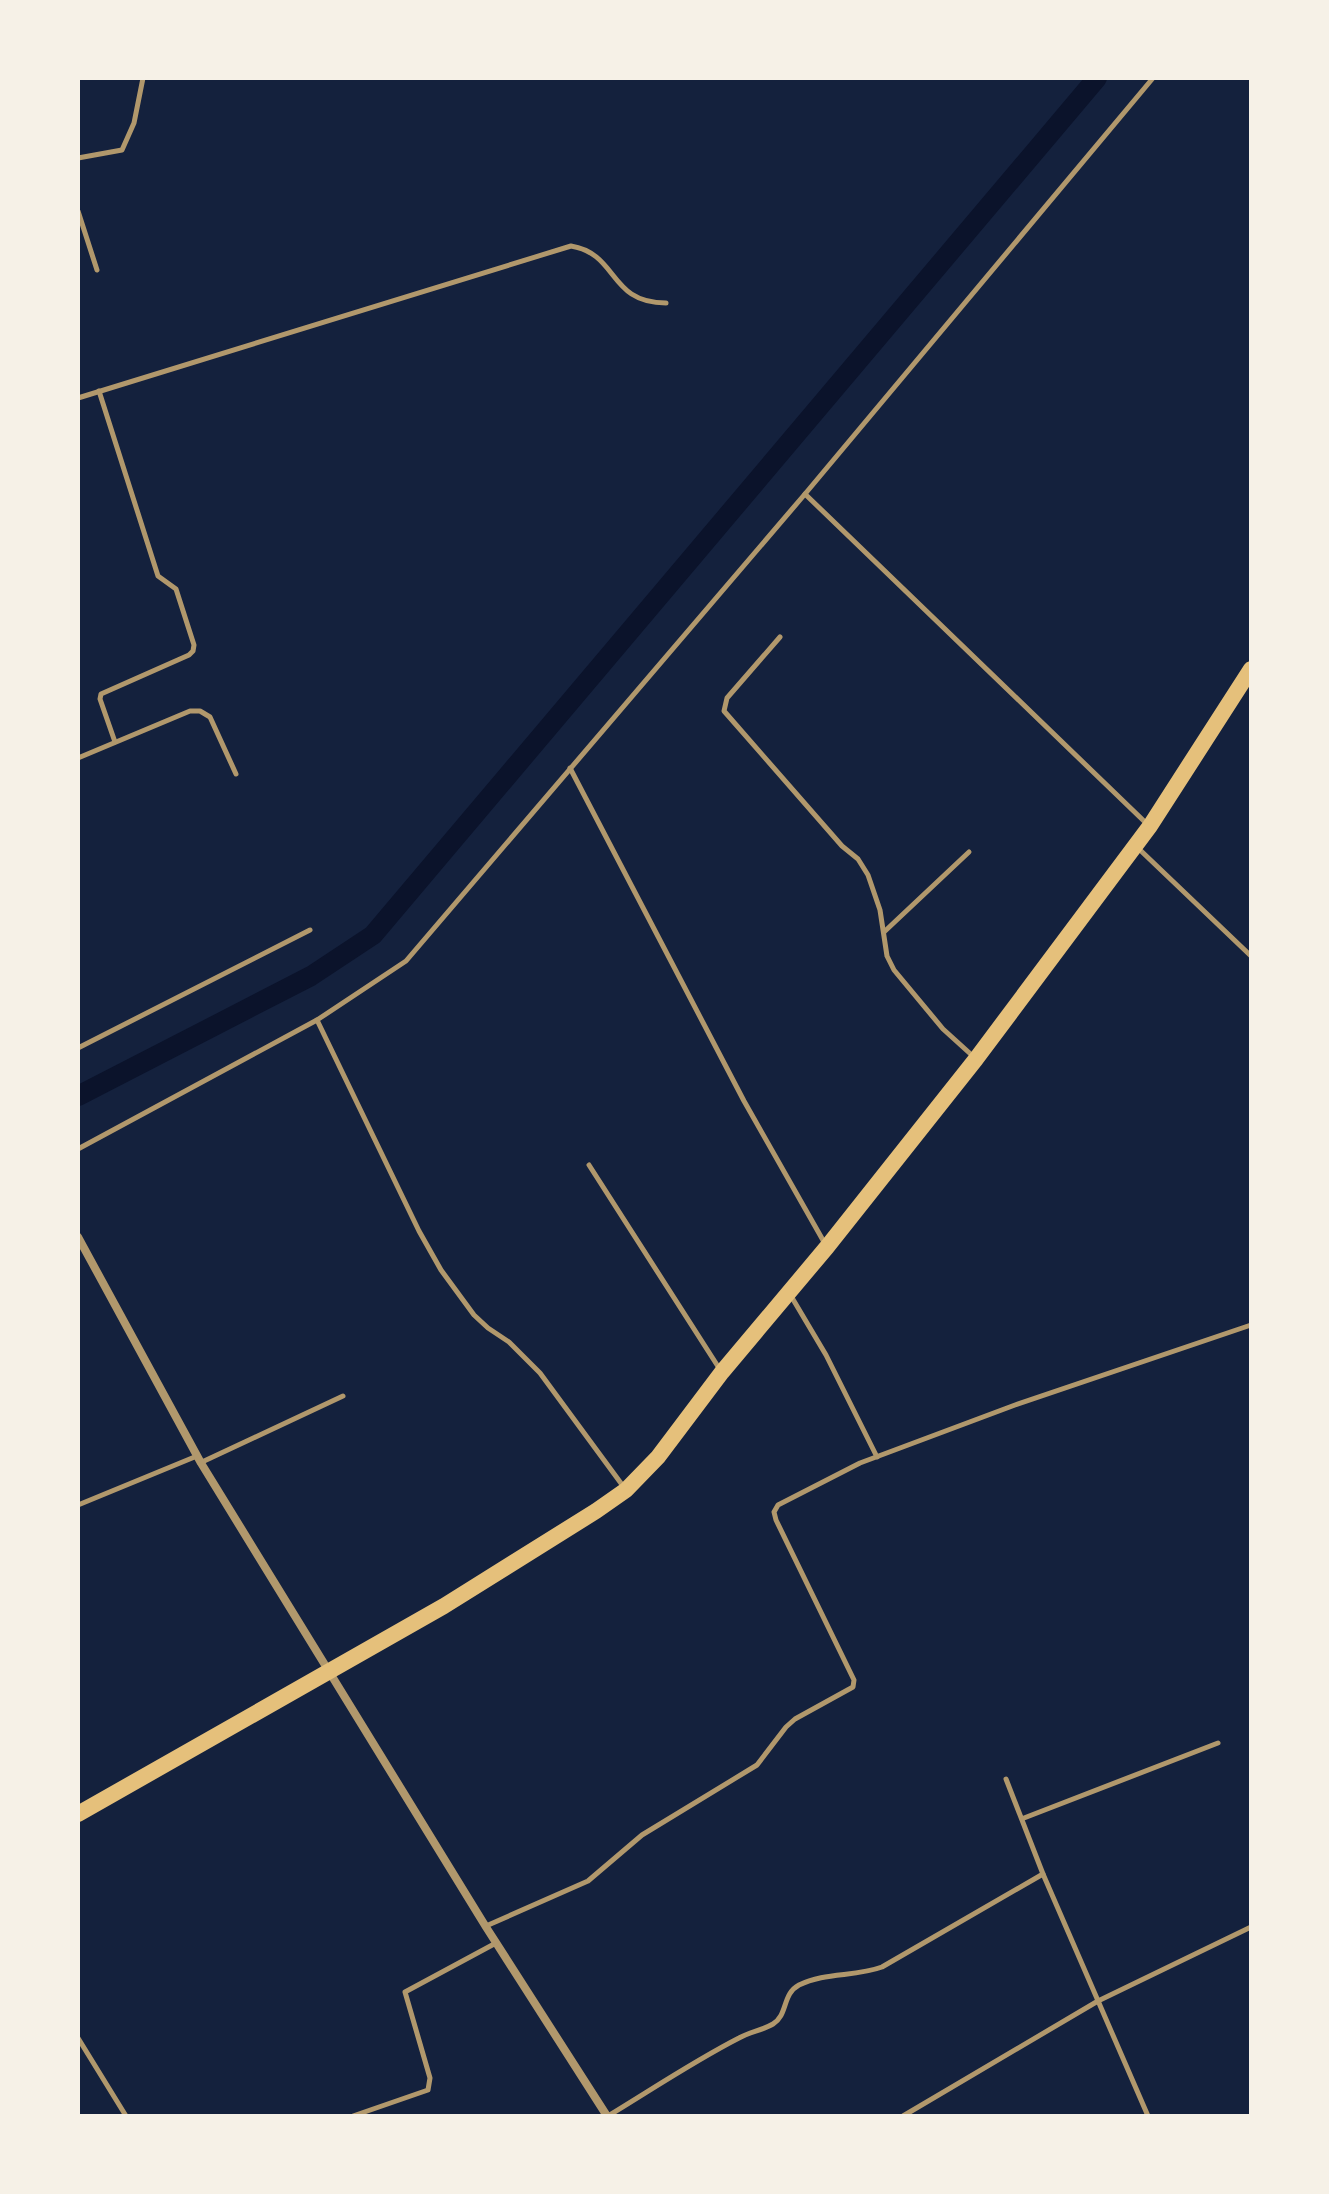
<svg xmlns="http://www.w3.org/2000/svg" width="1329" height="2194" font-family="'Source Sans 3',sans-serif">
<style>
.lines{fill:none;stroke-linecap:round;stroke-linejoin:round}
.canal{stroke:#0b132b;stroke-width:20}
.service{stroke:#b1986c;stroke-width:5}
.minor{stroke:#b1986c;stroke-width:8}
.primary{stroke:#e5c07b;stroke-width:16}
</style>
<rect width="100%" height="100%" fill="#14213d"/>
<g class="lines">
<polyline class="canal" points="78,1096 311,976 373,935 1097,78"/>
<g class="service">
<polyline points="78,158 122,150 134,123 143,78"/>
<polyline points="78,211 97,270"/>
<polyline points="99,391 158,576 176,589 194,645 193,651 189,655 101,694 100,699 115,742"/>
<path d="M78,398l493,-152c48,8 37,57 95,57"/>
<polyline points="805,494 1146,823"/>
<polyline points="780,637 727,698 724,711 842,846 858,859 868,875 880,910 887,956 894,970 943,1029 975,1058"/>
<polyline points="78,758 190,711 200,711 210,717 236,774"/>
<polyline points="570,768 744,1101 824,1242"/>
<polyline points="1139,849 1251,956"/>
<polyline points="884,932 969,852"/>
<polyline points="317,1020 419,1231 441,1270 474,1315 488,1328 509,1342 540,1373 623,1486"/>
<polyline points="78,1048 310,930"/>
<polyline points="78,1149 317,1020 406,961 805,494 1153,78"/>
<polyline points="589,1165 719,1368"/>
<polyline points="791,1296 826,1355 877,1457"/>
<polyline points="202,1462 343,1396"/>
<polyline points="78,1505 197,1456"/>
<polyline points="1006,1779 1043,1874 1148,2116"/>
<polyline points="1024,1818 1218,1743"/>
<polyline points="486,1926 588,1881 642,1835 757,1765 786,1727 795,1719 853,1687 854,1680 776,1520 774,1512 778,1505 860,1463 1015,1405 1251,1325"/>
<polyline points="78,2038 126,2116"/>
<polyline points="353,2116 428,2090 430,2078 405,1992 496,1943"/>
<path d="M608,2116c43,-26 86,-55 131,-78 11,-6 24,-8 34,-14 15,-9 9,-30 26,-39 26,-13 56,-8 83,-18l161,-93"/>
<polyline points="903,2116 1098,2001 1251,1927"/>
</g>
<polyline class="minor" points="78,1237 201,1463 486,1927 607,2116"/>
<polyline class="primary" points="78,1814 444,1606 596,1511 626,1490 658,1457 722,1372 827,1247 976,1059 1150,826 1251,669"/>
</g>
<rect width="1329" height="2194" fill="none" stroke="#f6f1e7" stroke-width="160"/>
</svg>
